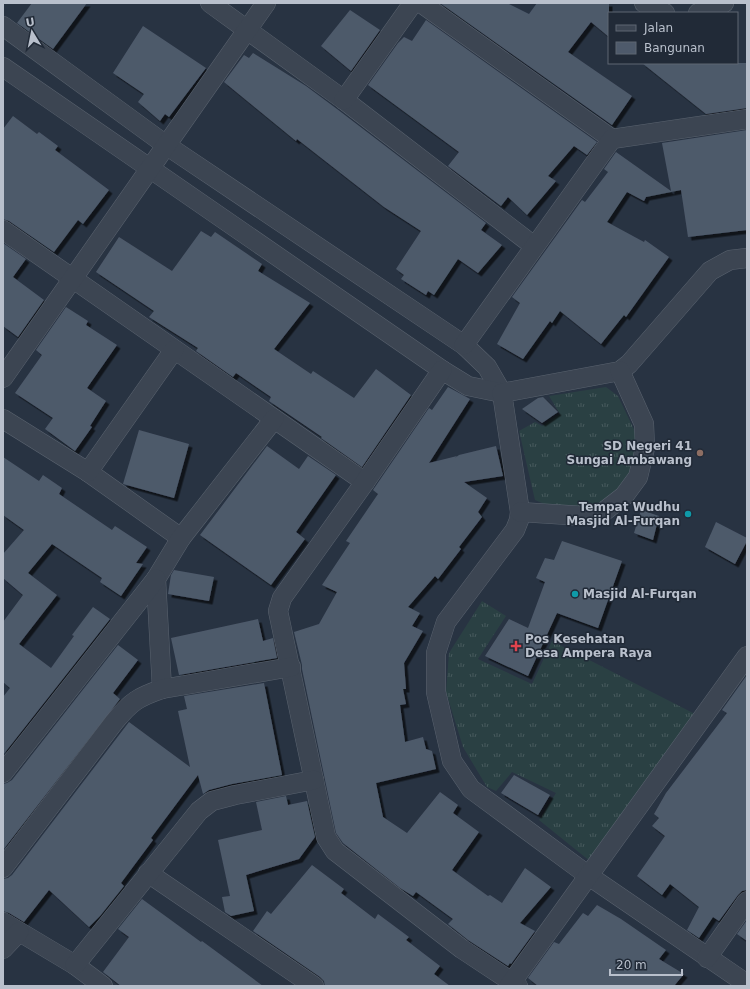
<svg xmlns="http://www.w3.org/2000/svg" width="750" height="989" font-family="'DejaVu Sans',sans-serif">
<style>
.grass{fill:url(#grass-tufts)}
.building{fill:#4e5a6b;filter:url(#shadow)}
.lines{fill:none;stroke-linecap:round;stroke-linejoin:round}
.street-casing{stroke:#5a636f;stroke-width:20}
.street{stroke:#3c4552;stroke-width:19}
.education-dot{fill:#8d6e63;stroke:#212a37;stroke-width:1.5}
.culture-dot{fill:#0f9aa8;stroke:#212a37;stroke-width:1.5}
.health-dot{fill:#e0444e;stroke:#212a37;stroke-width:1.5}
.labels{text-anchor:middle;stroke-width:3;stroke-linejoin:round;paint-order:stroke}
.poi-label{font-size:12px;font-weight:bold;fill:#b9c0cc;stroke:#212a37;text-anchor:end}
</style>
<defs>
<pattern id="grass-tufts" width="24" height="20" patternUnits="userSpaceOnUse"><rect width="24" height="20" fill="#2a4043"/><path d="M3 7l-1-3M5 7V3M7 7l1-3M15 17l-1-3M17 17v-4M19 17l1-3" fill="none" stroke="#475a5d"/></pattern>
<filter id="shadow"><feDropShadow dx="3.5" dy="3.5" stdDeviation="0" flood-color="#0009"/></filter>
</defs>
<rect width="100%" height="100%" fill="#283342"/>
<g class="grass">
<polygon points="606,387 618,396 641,444 627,484 597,509 556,509 535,500 519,431 535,422 542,426 560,414 549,396"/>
<polygon points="482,601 506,616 478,659 532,684 552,641 695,714 591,862 539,820 556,793 512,772 496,791 487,787 463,747 446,692 449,653"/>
</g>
<g class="building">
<polygon points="32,3 87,3 53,49 17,23"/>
<polygon points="440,3 507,3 529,14 537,3 609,3 609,37 591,22 568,52 632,96 612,125"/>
<polygon points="350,10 380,30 351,71 321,46"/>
<polygon points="426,20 597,142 587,155 574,146 548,176 556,181 527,215 508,197 501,206 448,166 459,152 368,85 398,43 404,37 412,41"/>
<polygon points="143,26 206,68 169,117 165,114 160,121 138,102 144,94 113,73"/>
<polygon points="253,53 306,86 337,109 486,223 481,230 502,245 478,273 458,259 434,295 428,291 426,295 401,279 404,275 396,269 421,231 384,207 297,139 296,141 224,82 244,55 249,58"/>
<polygon points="642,63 747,63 747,108 706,114"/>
<polygon points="13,116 37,134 39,132 58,146 55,150 109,190 83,224 78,220 54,252 9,221 3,219 3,129"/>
<polygon points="747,130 747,230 688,237 681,190 646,197 644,201 627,192 607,222 644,242 645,240 669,257 626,317 624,315 601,344 560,311 552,323 550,321 523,359 497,344 520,303 512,297 582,200 585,202 608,172 604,169 616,152 671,191 662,143"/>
<polygon points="201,231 211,237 215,232 262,264 258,271 310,303 274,349 311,374 313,371 354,398 376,369 411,395 362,467 321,438 322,437 269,401 271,397 236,373 233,377 196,351 198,348 149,317 154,311 96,272 119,237 172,271"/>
<polygon points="3,243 26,259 13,277 44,300 18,337 3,326"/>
<polygon points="66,307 88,321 86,325 117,345 87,388 106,401 90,426 92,427 75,451 45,429 53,418 15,393 42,355 36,350"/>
<polygon points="448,387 470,399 429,463 457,456 455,458 459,455 496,446 503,476 464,482 487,498 478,512 482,517 459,547 461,549 438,579 435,576 408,607 420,613 412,626 423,631 404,663 406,689 403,689 406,704 400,705 405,742 423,737 426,749 432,751 436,769 376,783 383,817 407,833 440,792 458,805 453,813 479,832 452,870 488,896 490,895 502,903 525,868 551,887 520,923 535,931 511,964 510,963 508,966 468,940 448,924 453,919 416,892 413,896 400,888 343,843 336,833 302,669 302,665 294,632 319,624 337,592 322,585 350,543 346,541 378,494 373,490 429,408 432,410"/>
<polygon points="543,397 558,412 542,423 522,409 538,398"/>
<polygon points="139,430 189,444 174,498 123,484"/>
<polygon points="267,446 299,469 308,456 336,475 296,532 305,539 271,585 200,535"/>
<polygon points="3,457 39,481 43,475 62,488 59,494 112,530 115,526 147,547 136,563 143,564 121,596 100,582 102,578 52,544 28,573 57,595 19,644 51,668 74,636 72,635 93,607 110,619 3,755 3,697 10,688 3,682 3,622 23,595 3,578 3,554 24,530 3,515"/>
<polygon points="641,510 659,516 653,540 634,533"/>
<polygon points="716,522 747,538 747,541 735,564 705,547"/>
<polygon points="562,541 622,561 598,628 557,613 528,676 485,656 509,619 528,628 545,582 536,578 545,558 554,560"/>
<polygon points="174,570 214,577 209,601 168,594 171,575"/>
<polygon points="258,619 263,641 273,638 277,658 179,675 171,638"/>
<polygon points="118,645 138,660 113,693 120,699 3,850 3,784 7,783 12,780"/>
<polygon points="747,675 747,890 742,891 738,895 719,921 713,917 699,938 687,930 699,907 670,884 662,895 637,876 665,836 652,826 659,818 654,814 666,793 727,713 722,710"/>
<polygon points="264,683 282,775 232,784 209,790 203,794 198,775 151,838 153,840 121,883 124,886 100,916 89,927 49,890 24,922 9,913 3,911 3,879 8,878 12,875 129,722 190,767 178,711 187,709 184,696"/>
<polygon points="514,775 550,795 538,815 501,793"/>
<polygon points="286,796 288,805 307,801 315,837 299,859 246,875 254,911 231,916 225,912 222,897 230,896 218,840 262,830 256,802"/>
<polygon points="312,865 344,889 341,893 375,919 378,914 409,937 406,940 440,966 434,974 450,986 325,986 324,981 320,977 253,931 267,911 271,914"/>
<polygon points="142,899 201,942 202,941 263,986 121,986 103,972 129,937 118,929"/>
<polygon points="597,905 621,919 666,950 659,959 684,974 674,986 538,986 528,978 554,942 559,944 583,913 588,916"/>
<polygon points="747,920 747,941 737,934"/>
</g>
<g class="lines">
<g class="street-casing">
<g id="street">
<polyline points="210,3 344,100 534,246"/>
<polyline points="421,3 612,139"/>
<polyline points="644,3 656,11 665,13"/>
<polyline points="698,13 707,11 724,3"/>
<polyline points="3,26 166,145 464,345 487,367 502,393"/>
<polyline points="3,67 442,370 468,386 502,393"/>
<polyline points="344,100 413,3"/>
<polyline points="3,230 365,482"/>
<polyline points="747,258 730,260 710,271 629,364 620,371 502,393 520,512 519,520 515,530 446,622 436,653 436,692 452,761 471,789 589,876 747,984"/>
<polyline points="464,345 612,139 747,119"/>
<polyline points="442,370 365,482 282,598 278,611 326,837 335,851 462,949 518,986"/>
<polyline points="3,378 266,3"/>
<polyline points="3,419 88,472 181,538"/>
<polyline points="88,472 174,350"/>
<polyline points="520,512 584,516 602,513 624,496 638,477 645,448 644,424 620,371"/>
<polyline points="162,689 156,579 181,538 274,419"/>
<polyline points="3,773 156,579"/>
<path d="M3,868l112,-147c16,-19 23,-24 47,-32l129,-22"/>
<polyline points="148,873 314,986"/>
<polyline points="3,922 75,965 103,986"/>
<polyline points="3,949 19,932"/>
<polyline points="707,958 747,901"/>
<polyline points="75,965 199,811 212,801 235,795 314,780"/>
<polyline points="509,986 747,656"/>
</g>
</g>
<use href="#street" class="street"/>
</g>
<circle class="education-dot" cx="700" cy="453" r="4"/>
<g class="culture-dot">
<circle cx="688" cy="514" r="4"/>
<circle cx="575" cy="594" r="4"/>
</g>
<path class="health-dot" d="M514 640h4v4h4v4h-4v4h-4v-4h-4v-4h4z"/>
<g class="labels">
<g class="poi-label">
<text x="692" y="450">SD Negeri 41<tspan x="692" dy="14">Sungai Ambawang</tspan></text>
<text x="680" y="511">Tempat Wudhu<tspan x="680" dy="14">Masjid Al-Furqan</tspan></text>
<text x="583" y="598" text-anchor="start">Masjid Al-Furqan</text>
<text x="525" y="643" text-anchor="start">Pos Kesehatan<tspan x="525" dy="14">Desa Ampera Raya</tspan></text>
</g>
</g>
<rect width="750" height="989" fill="none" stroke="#b9c0cc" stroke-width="8"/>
<rect x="608" y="12" width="130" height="52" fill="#212a37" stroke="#5e6673"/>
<rect x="616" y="25" width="20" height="6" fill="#3c4552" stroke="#5e6673"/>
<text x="644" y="32" font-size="12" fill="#b9c0cc">Jalan</text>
<rect x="616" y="42" width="20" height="12" fill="#4e5a6b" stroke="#5e6673"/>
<text x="644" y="52" font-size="12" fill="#b9c0cc">Bangunan</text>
<g transform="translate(32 32) rotate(350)" stroke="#212a37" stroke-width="3" paint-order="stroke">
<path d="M0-3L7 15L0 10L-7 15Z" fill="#b9c0cc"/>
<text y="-6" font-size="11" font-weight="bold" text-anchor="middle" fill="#b9c0cc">U</text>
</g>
<path d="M610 969v6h72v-6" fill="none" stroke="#b9c0cc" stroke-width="2"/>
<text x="616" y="969" font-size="12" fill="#b9c0cc" stroke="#212a37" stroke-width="3" paint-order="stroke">20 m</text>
</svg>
